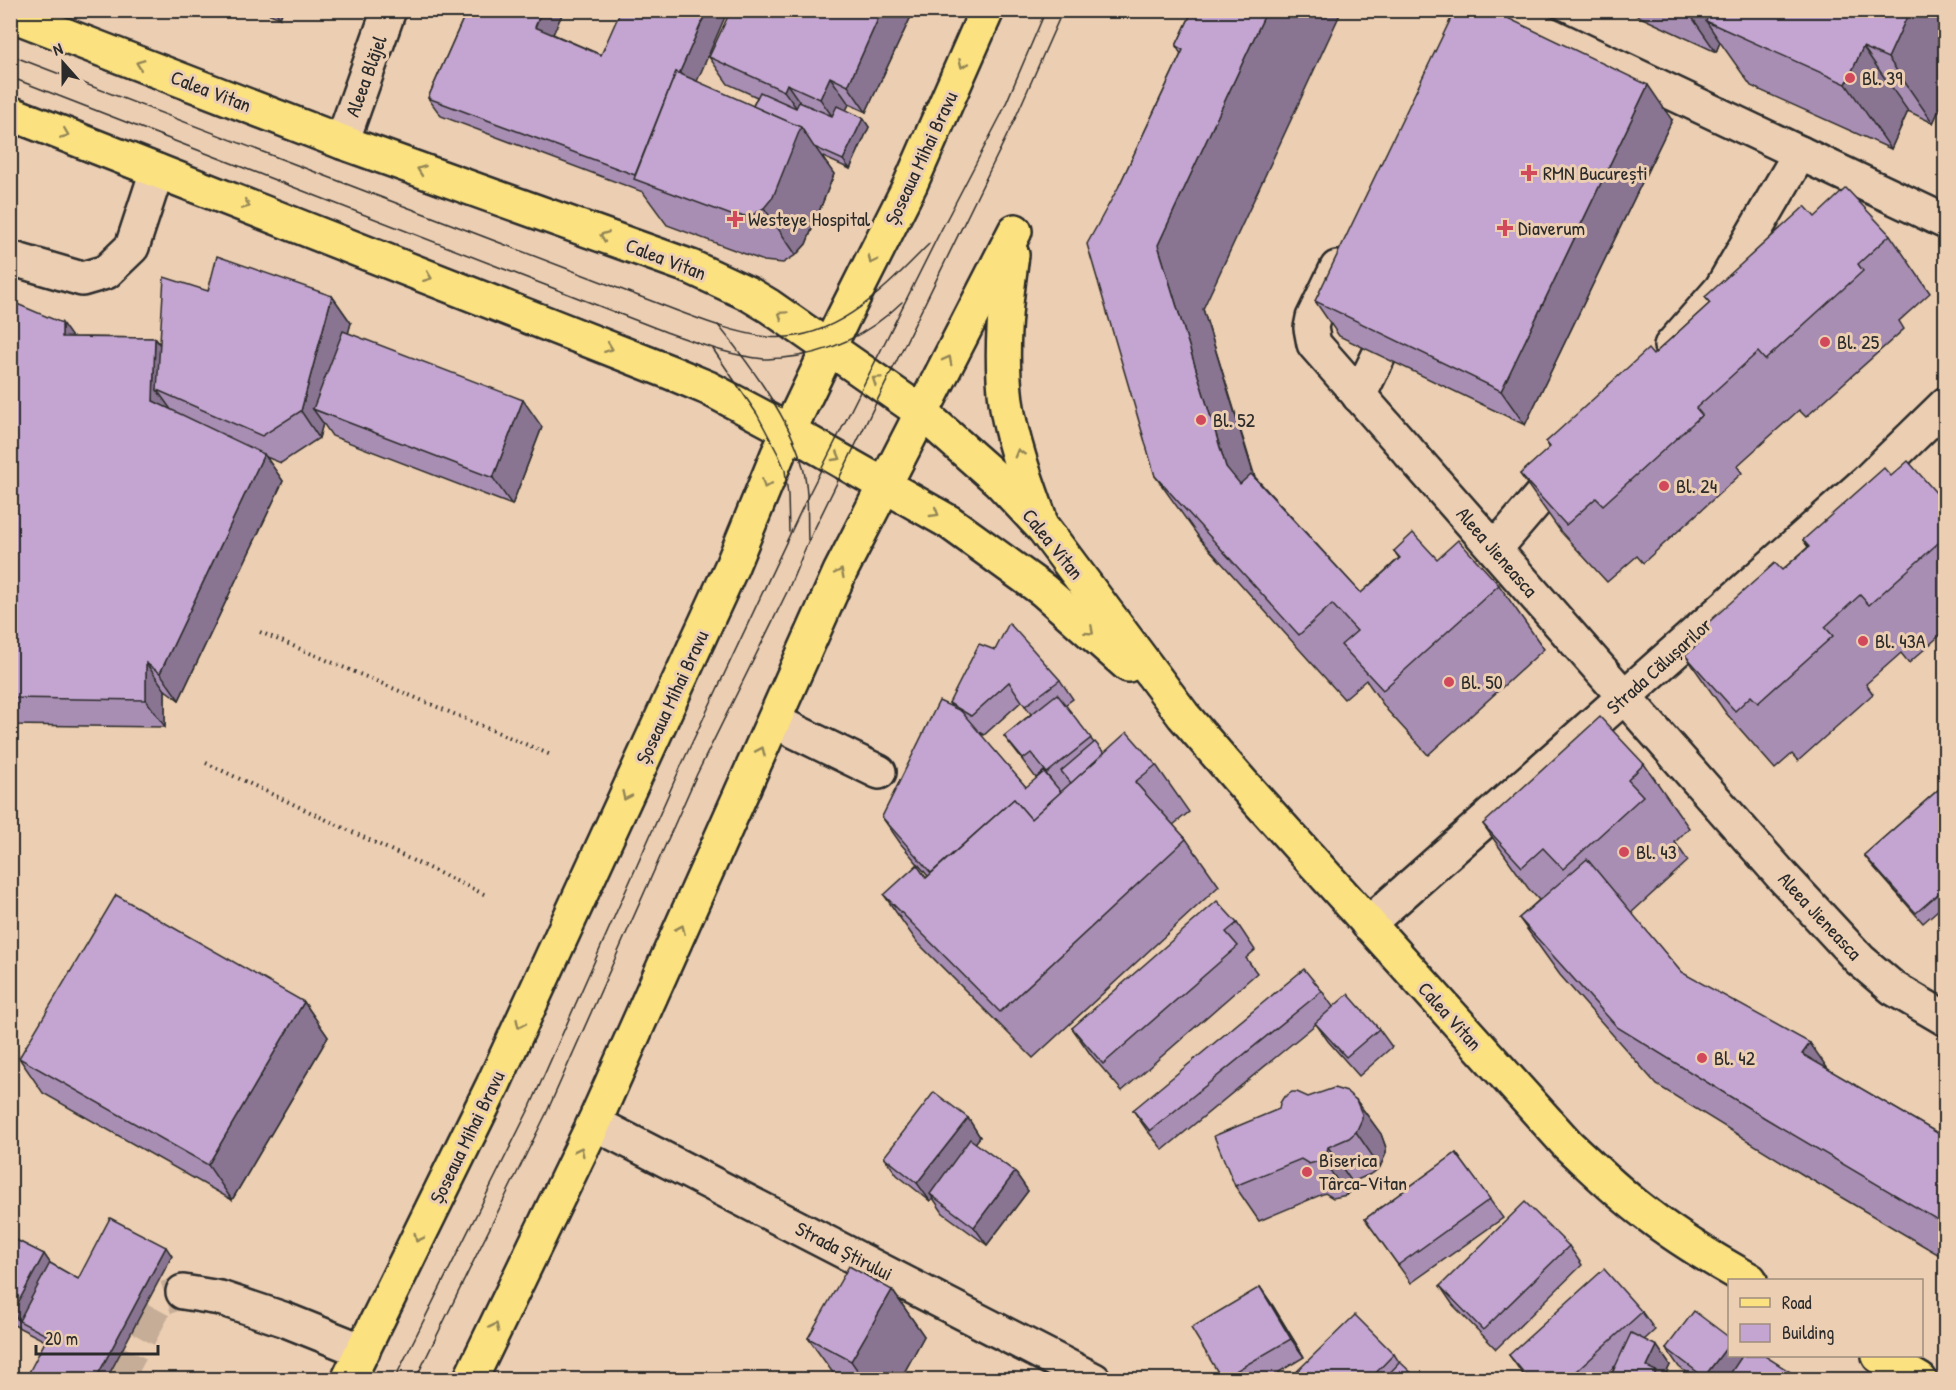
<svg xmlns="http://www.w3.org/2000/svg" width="1956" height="1390" font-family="'Patrick Hand',sans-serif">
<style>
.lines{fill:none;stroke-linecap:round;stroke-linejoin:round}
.minor-tunnel{stroke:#c5ad97;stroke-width:33;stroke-dasharray:33 16;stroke-linecap:butt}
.minor-casing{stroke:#2b2b2b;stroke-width:38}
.major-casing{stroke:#2b2b2b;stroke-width:38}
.path{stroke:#2b2b2b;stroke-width:4;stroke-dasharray:1.5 4.5;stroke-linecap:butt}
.minor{stroke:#ecceb2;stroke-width:33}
.major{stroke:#fbe180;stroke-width:33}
.tram{stroke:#2b2b2b;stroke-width:1.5}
.wall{fill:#a98eb4;stroke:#2b2b2b;stroke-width:1.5;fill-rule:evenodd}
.shaded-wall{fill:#897492;stroke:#2b2b2b;stroke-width:1.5}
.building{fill:#c4a5d1;stroke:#2b2b2b;stroke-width:1.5}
.oneway{stroke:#938656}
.poi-dot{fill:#d1495b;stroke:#ecceb2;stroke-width:2}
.labels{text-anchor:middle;stroke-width:6;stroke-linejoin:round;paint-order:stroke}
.street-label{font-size:20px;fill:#2b2b2b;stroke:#ecceb2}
.poi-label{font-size:20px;fill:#2b2b2b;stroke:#ecceb2;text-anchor:start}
</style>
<rect width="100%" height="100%" fill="#ecceb2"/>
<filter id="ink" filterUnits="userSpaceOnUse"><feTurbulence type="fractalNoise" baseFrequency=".0167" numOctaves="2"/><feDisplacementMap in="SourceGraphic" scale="12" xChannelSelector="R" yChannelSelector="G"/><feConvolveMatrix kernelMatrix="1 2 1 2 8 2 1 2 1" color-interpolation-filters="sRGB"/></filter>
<g filter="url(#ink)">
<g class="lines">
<polyline class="minor-tunnel" points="116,1380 159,1300 183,1292"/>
<g class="minor-casing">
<g id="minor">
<polyline points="1497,10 1946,222"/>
<polyline points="342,142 389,10"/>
<polyline points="10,258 82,279 106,272 132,247 157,171"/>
<polyline points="1337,268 1313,318 1311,328 1314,344 1782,876 1860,960 1893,988 1946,1019"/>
<polyline points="1671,346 1721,289 1800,153"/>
<polyline points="1359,396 1379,355"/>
<polyline points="1495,549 1566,466"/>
<polyline points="774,721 879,772"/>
<polyline points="1368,924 1866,482 1946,404"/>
<polyline points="594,1123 1094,1380"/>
<polyline points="183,1292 220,1298 283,1319 363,1351"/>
</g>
</g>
<g class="major-casing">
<g id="major">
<path d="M10,14l332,128 349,125 58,27 20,12 152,106 78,69 45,48 139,186 59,68 326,362c26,24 51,49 80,70 32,25 66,45 102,65"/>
<polyline points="10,113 672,373 708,388 789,431 949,522 1043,590 1128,665"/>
<path d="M1012,255c-7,49 -12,97 -6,146 5,38 20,79 33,115"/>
<polyline points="1879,1356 1920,1380"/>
<polyline points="348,1380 493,1085 732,566 778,454 843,318 910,185 987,10"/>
<polyline points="470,1380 594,1123 840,572 1015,231"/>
</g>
</g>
<g class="path">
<polyline points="260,632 551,755"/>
<polyline points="206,763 488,896"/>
</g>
<use href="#minor" class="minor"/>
<use href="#major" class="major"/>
<g class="tram">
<path d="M10,55l665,255c29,11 61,23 92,27 68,7 119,-50 162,-93"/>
<path d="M10,77l656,255c32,11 64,24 98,27 6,0 13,-1 19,-1 45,-4 86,-24 119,-56"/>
<path d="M718,325c30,37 73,95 85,142 6,24 4,49 5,73"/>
<polyline points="713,349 757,414 778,454 785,470 788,495 789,532"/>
<polyline points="394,1380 530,1107 681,766 807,498 938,236 1001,115 1046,10"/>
<polyline points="415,1380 546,1114 697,774 788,590 808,542 1014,121 1063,10"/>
</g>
</g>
<g class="wall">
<polygon points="260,10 283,10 280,18"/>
<polygon points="467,10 564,10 553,34 601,55 697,82 753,106 757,97 728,84 709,57 914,10 866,112 849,104 846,110 863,118 869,127 850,169 821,156 834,174 806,244 796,255 783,263 764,261 667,225 643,192 441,116 428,98"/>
<polygon points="1193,10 1203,309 1255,477 1361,593 1399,558 1394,551 1437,559 1499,585 1544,649 1428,755 1387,710 1366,680 1344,699 1201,540 1155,476 1119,186 1181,54 1176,46"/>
<polygon points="1625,10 1935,10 1946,25 1946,95 1933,123 1908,111 1891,149 1751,86 1720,42 1716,52"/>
<polygon points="1672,120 1525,425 1339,336 1315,301"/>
<polygon points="1815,217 1890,235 1930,293 1899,321 1904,329 1806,417 1799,410 1737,466 1742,473 1643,563 1637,556 1607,582 1561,532 1520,474 1550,448 1546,442 1653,355 1710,303 1705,297"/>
<polygon points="208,291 332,296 351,323 348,333 542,427 512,505 332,436 323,423 319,438 281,463 266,457 283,481 179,700 165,690 165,727 10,725 10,301 72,337 155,338 160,344"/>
<polygon points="1891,476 1945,504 1946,493 1946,630 1909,663 1901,653 1866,684 1873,694 1798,761 1792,754 1775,769 1726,713 1685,655 1697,645 1692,637 1782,570 1808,547 1803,540"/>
<path d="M995,650l65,30 13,19 -8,6 29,38 10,10 52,12 33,47 -16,13 13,14 33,47 -186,172 -116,-116 -33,-47 42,-17 2,-2 -27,-32 -19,-27 70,-110 -3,-4zM1022,701l9,13 -27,22 32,42 8,-7 7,9 -25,7 -49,-56 7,4z"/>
<polygon points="1644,764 1689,828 1675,842 1688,861 1631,913 1681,972 1827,1069 1946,1138 1946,1259 1805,1176 1657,1085 1560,975 1519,918 1539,900 1528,888 1483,824"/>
<polygon points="1946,783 1946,903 1923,923 1871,864 1864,855"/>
<polygon points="1237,923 1255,950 1246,958 1257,973 1122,1091 1091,1055 1072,1028"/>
<polygon points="1322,991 1333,1007 1379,1029 1392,1047 1359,1076 1328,1041 1316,1024 1163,1150 1146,1129 1133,1110"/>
<polygon points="304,1002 328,1037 232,1200 43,1093 19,1058"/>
<polygon points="1308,1097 1356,1100 1381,1134 1386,1148 1386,1153 1380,1167 1373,1173 1352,1182 1351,1191 1347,1195 1333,1198 1325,1193 1259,1221 1235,1186"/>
<polygon points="968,1118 980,1137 975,1143 1015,1172 1028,1191 987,1245 943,1213 933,1198 930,1201 897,1175 884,1157"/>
<polygon points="1456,1153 1503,1218 1411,1283 1365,1219"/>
<polygon points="10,1237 44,1254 50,1263 78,1279 172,1256 45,1341 10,1323"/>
<polygon points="1569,1246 1582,1265 1496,1349 1453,1305 1440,1286"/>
<polygon points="1260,1287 1273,1306 1304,1357 1266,1380 1222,1380"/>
<polygon points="892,1290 924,1336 900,1380 838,1380 808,1338"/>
<polygon points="1642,1312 1655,1330 1644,1340 1657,1346 1670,1365 1663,1380 1609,1380 1615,1366 1600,1380 1527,1380 1509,1355"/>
<polygon points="1666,1348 1730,1356 1801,1380 1696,1380 1679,1367"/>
<polygon points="1394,1354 1399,1362 1419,1380 1288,1380"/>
</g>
<g class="shaded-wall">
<polygon points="274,10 283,10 280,18"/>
<polygon points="542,10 564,10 548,45 535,27"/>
<polygon points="707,10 728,10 652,185 635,175"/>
<polygon points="882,10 914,10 866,112 848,86"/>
<polygon points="1267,10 1342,10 1203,309 1271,532 1226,467 1158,245"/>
<polygon points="1687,10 1704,10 1713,25 1706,21 1720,42 1716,52"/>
<polygon points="1910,10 1935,10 1946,25 1946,95 1933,123 1888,58"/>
<polygon points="1863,47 1908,111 1891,149 1846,84"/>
<polygon points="830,77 849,104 839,126 820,99"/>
<polygon points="787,84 806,111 803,117 784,91"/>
<polygon points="1648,85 1672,120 1525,425 1501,391"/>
<polygon points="863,118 869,127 850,169 843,160"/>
<polygon points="801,127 834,174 806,244 796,255 764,208"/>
<polygon points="332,296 351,323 326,414 313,409 323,423 319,438 301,411"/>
<polygon points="62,323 81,350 62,337"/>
<polygon points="155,338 174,365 157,390 172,411 153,401"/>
<polygon points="523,400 542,427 512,505 493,478"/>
<polygon points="264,454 283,481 179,700 160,673"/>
<polygon points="146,663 165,690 165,727 146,700"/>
<polygon points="304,1002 328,1037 232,1200 208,1165"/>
<polygon points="1810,1043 1850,1101 1802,1054"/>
<polygon points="1356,1100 1381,1134 1386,1148 1386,1153 1380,1167 1356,1132"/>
<polygon points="968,1118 980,1137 934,1197 930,1194 933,1198 930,1201 917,1183"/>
<polygon points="1328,1147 1352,1182 1351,1191 1347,1195 1323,1160"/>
<polygon points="1015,1172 1028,1191 987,1245 974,1227"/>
<polygon points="166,1247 172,1256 106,1380 95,1380"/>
<polygon points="44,1254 57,1273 19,1321 13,1312"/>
<polygon points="1260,1287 1273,1306 1304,1357 1291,1339"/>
<polygon points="892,1290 924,1336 900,1380 864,1380 851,1361"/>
<polygon points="1730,1343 1730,1356 1743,1356 1729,1380 1706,1380 1704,1377"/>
<polygon points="1657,1346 1670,1365 1663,1380 1652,1380 1647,1367"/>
</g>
<g class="building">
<polygon points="467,10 542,10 535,27 601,55 621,10 707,10 679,74 676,72 635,175 428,98"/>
<polygon points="731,10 882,10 848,86 830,77 820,99 787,84 784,91 709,57"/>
<polygon points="1193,10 1267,10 1158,245 1226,467 1240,484 1251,474 1361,593 1400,558 1394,551 1413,533 1437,559 1458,540 1499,585 1383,690 1341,645 1357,631 1332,604 1299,635 1155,476 1087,244 1119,186 1183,50 1176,46"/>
<polygon points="1455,10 1491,10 1648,85 1501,391 1315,301"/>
<polygon points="1711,10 1910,10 1888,58 1863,47 1846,84 1706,21"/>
<polygon points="676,72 801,127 773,197 764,208 751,216 731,215 634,179"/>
<polygon points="760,92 796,108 799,102 832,116 837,106 863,118 843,160 814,147 801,127 753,106"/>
<polygon points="1846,188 1890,235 1858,264 1863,271 1765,360 1758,352 1696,408 1702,415 1603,505 1596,498 1566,525 1520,474 1550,447 1546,442 1648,349 1653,355 1710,303 1705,297 1805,206 1815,217"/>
<polygon points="217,256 332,296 301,411 262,436 157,390 164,277 208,291"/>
<polygon points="10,301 62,323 62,337 155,338 153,401 264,454 160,673 146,663 146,700 10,698"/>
<polygon points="343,331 523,400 493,478 313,409"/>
<polygon points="1908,461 1946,504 1946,526 1943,529 1946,531 1946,536 1869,605 1860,595 1825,627 1833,636 1758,703 1751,696 1735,711 1685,655 1698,644 1692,637 1775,563 1782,570 1809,547 1803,540 1884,468 1891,476"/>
<polygon points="1946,493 1946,503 1940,497"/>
<polygon points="1009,623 1060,680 1025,706 1009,682 971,716 949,703 979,644 995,650"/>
<polygon points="1057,694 1091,738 1047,773 1031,753 1023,759 1004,736"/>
<polygon points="939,701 961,711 1026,787 1044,772 1061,792 1031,819 1014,799 931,873 882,817"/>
<polygon points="1600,717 1644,764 1628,780 1643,796 1563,869 1543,848 1522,867 1483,824"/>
<polygon points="1127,732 1156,765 1135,782 1186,839 1000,1012 884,895 917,865 926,878 1014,799 1031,819"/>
<polygon points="1095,742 1104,753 1071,783 1061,771"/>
<polygon points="1946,783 1946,887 1916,913 1864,855"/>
<polygon points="1587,859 1681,972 1810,1043 1802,1054 1946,1138 1946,1225 1765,1118 1617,1027 1519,918"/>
<polygon points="116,895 304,1002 208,1165 19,1058"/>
<polygon points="1217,901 1237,923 1226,932 1238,946 1103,1064 1072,1028"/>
<polygon points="1304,969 1322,991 1150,1131 1133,1110"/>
<polygon points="1348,994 1379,1029 1346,1057 1315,1023"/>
<polygon points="1334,1088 1347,1092 1356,1100 1362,1114 1362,1119 1356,1132 1349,1138 1328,1147 1326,1156 1323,1160 1309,1164 1301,1159 1235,1186 1214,1136 1279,1109 1280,1103 1283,1098 1292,1092 1297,1092 1308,1097"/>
<polygon points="934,1092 968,1118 917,1183 884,1157"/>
<polygon points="970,1139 1015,1172 974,1227 930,1194"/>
<polygon points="1456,1153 1490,1199 1398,1265 1365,1219"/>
<polygon points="1525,1202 1569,1246 1483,1330 1440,1286"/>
<polygon points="110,1218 166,1247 95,1380 25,1380 48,1336 19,1321 50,1263 78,1279"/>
<polygon points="10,1237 44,1254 13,1312 10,1311"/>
<polygon points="849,1266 892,1290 851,1361 808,1338"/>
<polygon points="1604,1269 1642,1312 1567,1380 1530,1380 1509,1355"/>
<polygon points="1260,1287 1291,1339 1222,1379 1191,1328"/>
<polygon points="1694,1311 1730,1338 1730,1343 1704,1377 1666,1348"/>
<polygon points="1355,1315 1394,1354 1369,1380 1288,1380"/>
<polygon points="1631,1333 1657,1346 1647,1367 1656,1371 1652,1380 1609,1380"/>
<polygon points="1742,1356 1765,1356 1800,1378 1799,1380 1726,1380"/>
<polygon points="1400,1362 1419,1380 1383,1380"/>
</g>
<defs><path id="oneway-chevron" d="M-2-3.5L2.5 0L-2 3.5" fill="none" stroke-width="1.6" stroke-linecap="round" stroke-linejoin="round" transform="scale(1.5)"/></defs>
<g class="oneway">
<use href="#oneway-chevron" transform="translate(140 64) rotate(-159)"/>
<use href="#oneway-chevron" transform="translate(963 64) rotate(114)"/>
<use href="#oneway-chevron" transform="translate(65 134) rotate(22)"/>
<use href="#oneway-chevron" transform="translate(421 170) rotate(-160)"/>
<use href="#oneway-chevron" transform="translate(246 205) rotate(21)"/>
<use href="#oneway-chevron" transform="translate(604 236) rotate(-160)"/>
<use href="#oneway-chevron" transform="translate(872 260) rotate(117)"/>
<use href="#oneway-chevron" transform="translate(428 277) rotate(21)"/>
<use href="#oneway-chevron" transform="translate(782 315) rotate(-145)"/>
<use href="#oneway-chevron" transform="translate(609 348) rotate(21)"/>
<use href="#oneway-chevron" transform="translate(948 360) rotate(-62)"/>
<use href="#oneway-chevron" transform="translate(876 380) rotate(-146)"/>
<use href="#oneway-chevron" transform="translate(1019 453) rotate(-106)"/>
<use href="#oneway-chevron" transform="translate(837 457) rotate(30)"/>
<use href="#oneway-chevron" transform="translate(766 484) rotate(112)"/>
<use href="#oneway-chevron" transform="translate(935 513) rotate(31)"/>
<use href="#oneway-chevron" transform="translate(840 573) rotate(-65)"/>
<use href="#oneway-chevron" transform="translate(1090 631) rotate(42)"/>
<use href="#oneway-chevron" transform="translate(761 751) rotate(-66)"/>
<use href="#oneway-chevron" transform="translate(626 796) rotate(115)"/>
<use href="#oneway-chevron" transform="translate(681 929) rotate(-66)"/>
<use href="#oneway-chevron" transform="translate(520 1024) rotate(115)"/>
<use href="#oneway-chevron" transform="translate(580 1151) rotate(-64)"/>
<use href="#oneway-chevron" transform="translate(418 1238) rotate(116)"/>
<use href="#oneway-chevron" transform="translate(495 1327) rotate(-64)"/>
</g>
</g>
<g class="poi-dot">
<circle cx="1850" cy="78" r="6"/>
<path d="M1526 164h6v6h6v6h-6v6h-6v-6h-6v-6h6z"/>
<path d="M732 210h6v6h6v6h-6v6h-6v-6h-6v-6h6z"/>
<path d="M1502 219h6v6h6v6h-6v6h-6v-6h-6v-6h6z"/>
<circle cx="1825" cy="342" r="6"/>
<circle cx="1201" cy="420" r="6"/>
<circle cx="1664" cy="486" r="6"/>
<circle cx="1863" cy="641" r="6"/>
<circle cx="1449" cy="682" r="6"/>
<circle cx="1624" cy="852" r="6"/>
<circle cx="1702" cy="1058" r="6"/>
<circle cx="1307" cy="1172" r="6"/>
</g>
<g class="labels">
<g class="street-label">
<text transform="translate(366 76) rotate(-70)" y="7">Aleea Blăjel</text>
<text transform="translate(211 91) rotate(21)" y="7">Calea Vitan</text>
<text transform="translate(921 158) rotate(-65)" y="7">Șoseaua Mihai Bravu</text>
<text transform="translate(666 259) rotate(21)" y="7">Calea Vitan</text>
<text transform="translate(1053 544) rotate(51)" y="7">Calea Vitan</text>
<text transform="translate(1497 552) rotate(49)" y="7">Aleea Jieneasca</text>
<text transform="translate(1659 666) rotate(-42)" y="7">Strada Călușarilor</text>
<text transform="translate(672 697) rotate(-65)" y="7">Șoseaua Mihai Bravu</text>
<text transform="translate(1820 916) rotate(47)" y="7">Aleea Jieneasca</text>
<text transform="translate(1450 1016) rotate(48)" y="7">Calea Vitan</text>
<text transform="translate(467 1137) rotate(-64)" y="7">Șoseaua Mihai Bravu</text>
<text transform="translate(844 1251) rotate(27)" y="7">Strada Știrului</text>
</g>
<g class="poi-label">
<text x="1862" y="85">Bl. 39</text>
<text x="1543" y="180">RMN București</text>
<text x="748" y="226">Westeye Hospital</text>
<text x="1518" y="235">Diaverum</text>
<text x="1837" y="349">Bl. 25</text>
<text x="1213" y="427">Bl. 52</text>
<text x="1676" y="493">Bl. 24</text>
<text x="1875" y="648">Bl. 43A</text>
<text x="1461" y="689">Bl. 50</text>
<text x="1636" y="859">Bl. 43</text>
<text x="1714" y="1065">Bl. 42</text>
<text x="1319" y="1167">Biserica<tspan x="1319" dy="23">Târca-Vitan</tspan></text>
</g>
</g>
<rect width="1956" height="1390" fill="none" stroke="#ecceb2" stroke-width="36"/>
<rect x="18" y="18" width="1920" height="1354" fill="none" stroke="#2b2b2b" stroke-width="2" filter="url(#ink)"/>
<rect x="1728" y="1279" width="195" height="78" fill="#ecceb2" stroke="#9f8d7c" stroke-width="1.5"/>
<rect x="1740" y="1298" width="30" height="9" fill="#fbe180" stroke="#9f8d7c" stroke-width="1.5"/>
<text x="1782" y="1309" font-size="18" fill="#2b2b2b">Road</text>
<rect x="1740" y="1324" width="30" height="18" fill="#c4a5d1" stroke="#9f8d7c" stroke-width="1.5"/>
<text x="1782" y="1339" font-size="18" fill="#2b2b2b">Building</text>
<g transform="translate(63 63) rotate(339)" stroke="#ecceb2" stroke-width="4.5" paint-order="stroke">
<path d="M0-4.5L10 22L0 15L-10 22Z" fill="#2b2b2b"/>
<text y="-9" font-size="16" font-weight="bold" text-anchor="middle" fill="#2b2b2b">N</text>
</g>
<path d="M36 1345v9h122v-9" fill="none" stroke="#2b2b2b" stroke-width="3"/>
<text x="45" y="1345" font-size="18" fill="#2b2b2b" stroke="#ecceb2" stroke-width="4.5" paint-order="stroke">20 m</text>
</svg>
